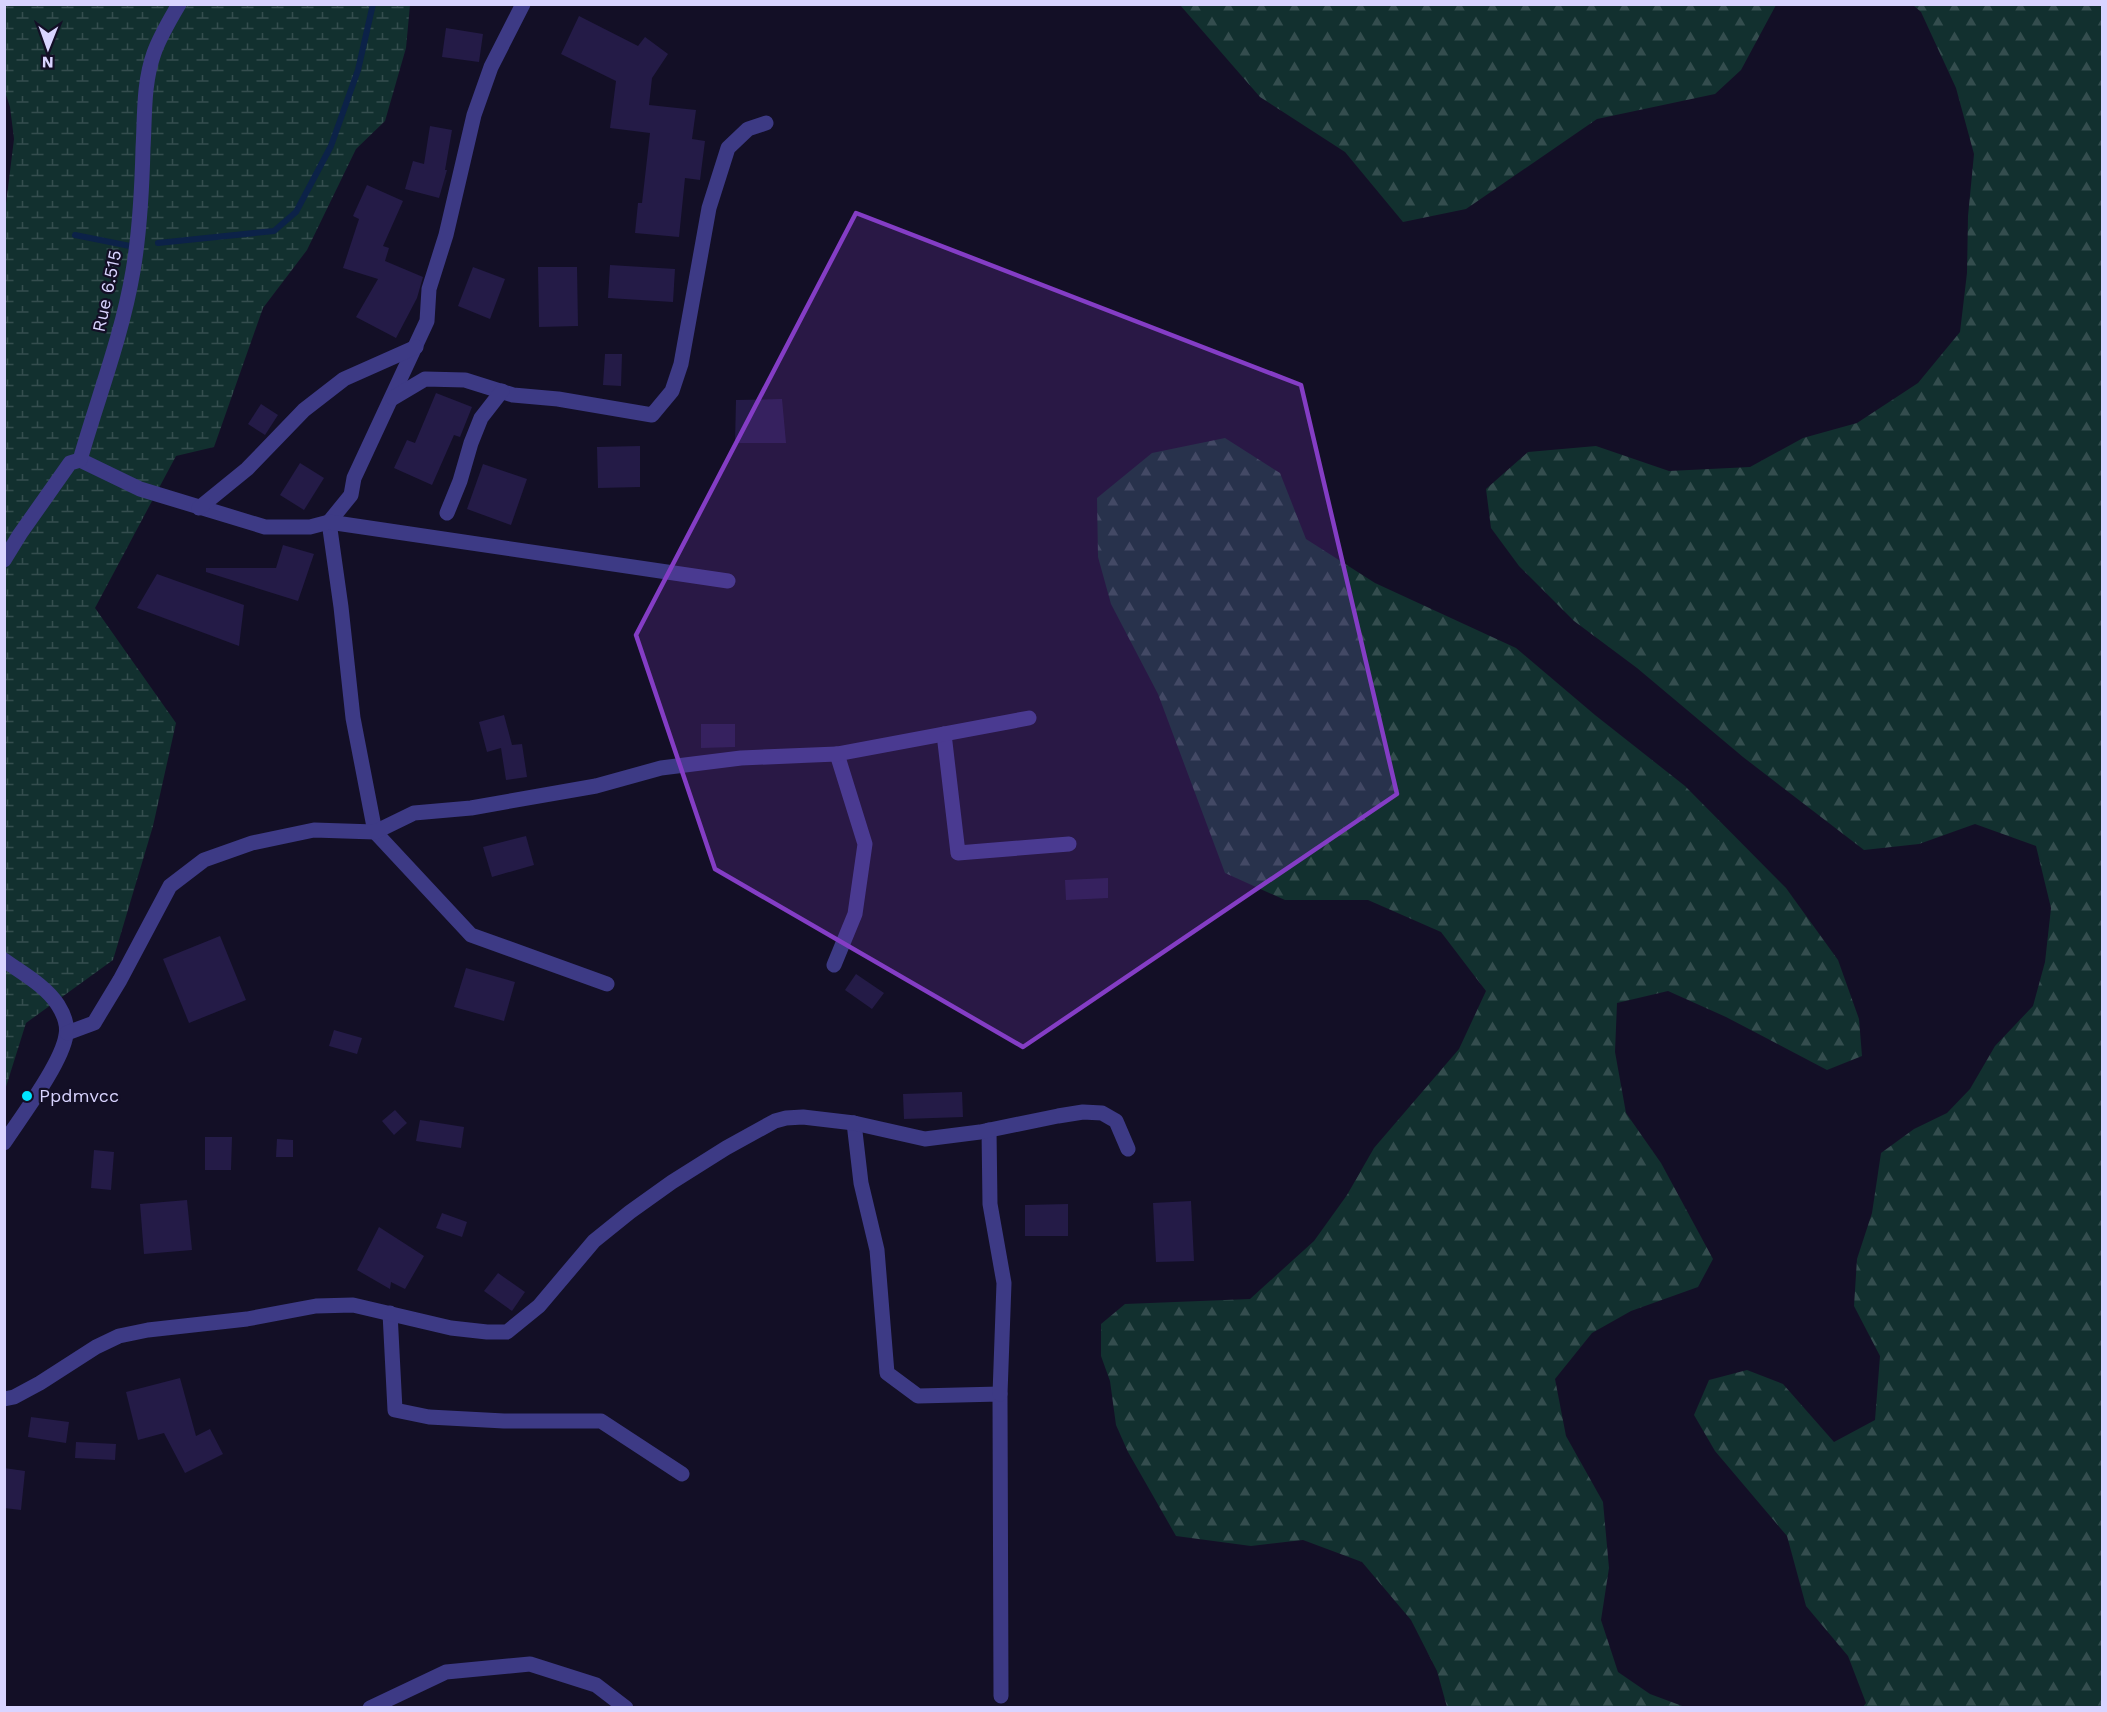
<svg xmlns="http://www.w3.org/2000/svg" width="2107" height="1712" font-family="'Work Sans',sans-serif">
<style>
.forest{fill:url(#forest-firs)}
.wetland{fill:url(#wetland-marsh)}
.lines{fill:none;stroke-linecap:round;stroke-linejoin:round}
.stream{stroke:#0c2248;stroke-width:6}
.building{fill:#241b47}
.minor{stroke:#3d3a85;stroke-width:15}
.marked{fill:#843dc5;fill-opacity:0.2;stroke:#843dc5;stroke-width:4.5;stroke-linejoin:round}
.poi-dot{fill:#00e5ff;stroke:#130f26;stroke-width:2}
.labels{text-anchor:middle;stroke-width:4.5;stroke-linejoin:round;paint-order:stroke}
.street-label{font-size:18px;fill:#d9d4ff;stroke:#130f26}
.poi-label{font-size:18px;fill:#d9d4ff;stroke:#130f26;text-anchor:start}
</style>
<defs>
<pattern id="forest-firs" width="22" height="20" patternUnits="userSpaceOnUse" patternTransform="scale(1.5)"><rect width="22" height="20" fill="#12302f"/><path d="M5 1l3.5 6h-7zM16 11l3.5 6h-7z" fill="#344d4e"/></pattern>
<pattern id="wetland-marsh" width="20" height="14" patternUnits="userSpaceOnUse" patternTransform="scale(1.5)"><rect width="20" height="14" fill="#12302f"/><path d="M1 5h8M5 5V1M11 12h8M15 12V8" fill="none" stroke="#344d4e"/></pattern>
</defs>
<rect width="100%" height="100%" fill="#130f26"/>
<g class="forest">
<polygon points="1180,5 1776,5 1741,70 1715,94 1597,119 1466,209 1403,222 1345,152 1260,97"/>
<polygon points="1913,5 2102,5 2102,1707 1863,1707 1866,1703 1848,1656 1806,1606 1787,1536 1715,1451 1694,1415 1709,1380 1747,1370 1783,1384 1834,1442 1875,1420 1880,1356 1854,1306 1857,1259 1872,1213 1881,1153 1914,1129 1947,1113 1970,1089 1995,1046 2033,1006 2045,962 2051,908 2036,846 1975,824 1919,844 1864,850 1743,757 1637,668 1574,621 1519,566 1491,528 1486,489 1528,452 1596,446 1669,471 1750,467 1803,438 1857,423 1918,383 1960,332 1967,273 1968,216 1974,154 1956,88 1921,12"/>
<polygon points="1225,438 1280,473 1306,539 1375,583 1516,648 1595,715 1685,786 1786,888 1838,960 1859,1019 1862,1056 1827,1070 1726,1017 1668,991 1617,1003 1615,1052 1626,1113 1661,1163 1713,1259 1698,1287 1631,1311 1592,1333 1555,1379 1566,1436 1603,1502 1609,1568 1601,1620 1618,1672 1650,1694 1685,1707 1447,1707 1437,1671 1411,1620 1362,1562 1303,1540 1251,1546 1176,1536 1128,1452 1116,1425 1110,1381 1101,1356 1101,1324 1125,1304 1250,1299 1314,1241 1347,1195 1374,1148 1459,1049 1486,991 1441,932 1368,900 1285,900 1225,873 1158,694 1111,604 1098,557 1097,498 1152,453"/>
</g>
<polygon class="wetland" points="5,5 410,5 406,48 385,121 356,149 307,250 263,308 214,447 176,456 95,608 176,723 153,826 113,960 26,1023 5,1090 4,220 14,139 10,107 5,92"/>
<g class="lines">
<g class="stream">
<polyline points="75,235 130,246"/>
<polyline points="158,243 274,231 296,212 331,146 358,70 373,4"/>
</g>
</g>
<g class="building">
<polygon points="579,16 638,46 645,37 668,54 652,78 649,105 696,110 692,139 705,141 700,180 685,178 679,237 635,233 638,203 642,203 650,133 610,128 616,81 561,54"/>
<polygon points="446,28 483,34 479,62 442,57"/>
<polygon points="430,126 452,130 445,170 447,170 439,198 405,189 413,161 424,164"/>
<polygon points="367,185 403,201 383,246 389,248 385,261 423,277 417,298 396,338 356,317 378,279 343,268 359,219 353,216"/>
<polygon points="610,265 675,269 673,302 608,298"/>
<polygon points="473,267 505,279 490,319 458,306"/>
<polygon points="538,267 577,267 578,326 539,327"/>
<polygon points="605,354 622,354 621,386 603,385"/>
<polygon points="436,393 472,407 460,437 454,435 432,485 394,468 407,440 415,443"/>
<polygon points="782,399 786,443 735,443 736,400"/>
<polygon points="261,404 278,415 265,435 248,424"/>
<polygon points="640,446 640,487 598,488 597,447"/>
<polygon points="300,463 324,478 304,510 280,495"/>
<polygon points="483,464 527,479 511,525 467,509"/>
<polygon points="283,545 314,554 298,601 206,572 206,568 276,568"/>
<polygon points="157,574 244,605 239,646 137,608"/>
<polygon points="504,715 512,745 522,744 527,777 506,780 501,748 487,752 479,722"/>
<polygon points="701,724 735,724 735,747 701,748"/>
<polygon points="526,836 534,865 492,877 483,847"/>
<polygon points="1108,878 1108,898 1066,900 1065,880"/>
<polygon points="220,936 246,1000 189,1023 163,959"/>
<polygon points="466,968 515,982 504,1021 454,1007"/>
<polygon points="856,974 884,993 872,1009 845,990"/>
<polygon points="334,1030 362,1038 357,1054 329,1046"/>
<polygon points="962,1092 963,1117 904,1119 903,1094"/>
<polygon points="395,1110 407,1123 394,1135 382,1121"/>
<polygon points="420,1120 464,1127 461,1148 416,1141"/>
<polygon points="205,1137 232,1137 231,1170 205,1170"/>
<polygon points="277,1139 293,1140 293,1157 276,1157"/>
<polygon points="94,1150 114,1152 111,1190 91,1188"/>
<polygon points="187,1200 192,1250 144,1254 140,1204"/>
<polygon points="1191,1201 1194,1261 1156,1262 1153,1203"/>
<polygon points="1068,1204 1068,1236 1025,1236 1025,1205"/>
<polygon points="442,1213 467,1222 462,1237 436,1228"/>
<polygon points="379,1227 424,1256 405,1289 391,1282 390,1289 357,1270"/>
<polygon points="498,1273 525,1292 512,1311 484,1291"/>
<polygon points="180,1378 196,1436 210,1429 223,1454 185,1473 164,1433 138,1440 126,1392"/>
<polygon points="31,1417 69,1422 66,1443 28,1437"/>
<polygon points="76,1442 116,1444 115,1460 75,1458"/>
<polygon points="4,1468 25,1471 21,1510 4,1508"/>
</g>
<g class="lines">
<g class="minor">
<polyline points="523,4 491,67 474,115 446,235 429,289 427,321 354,478 351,495 329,522 341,607 353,718 375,832 471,935 607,984"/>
<polyline points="393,398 425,379 465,380 513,395 558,399 652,415 672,391 681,364 709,208 728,148 748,129 766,123"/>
<polyline points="80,460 140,489 265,527 310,527 329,522 728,581"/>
<polyline points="199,508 247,469 304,410 344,379 416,347"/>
<polyline points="447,513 460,481 471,443 481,418 502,391"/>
<path d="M4,560l16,-26 50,-71 10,-3c18,-63 42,-124 53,-189 7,-41 9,-82 10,-123 2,-32 0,-64 11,-95 6,-17 16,-33 25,-49"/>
<polyline points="944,734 958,853 1069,844"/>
<path d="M4,960c18,13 42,26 54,45 5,8 10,20 8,30 -4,28 -45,82 -62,108"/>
<polyline points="834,965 855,914 865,844 837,754"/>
<polyline points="67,1033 94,1023 120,980 170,886 204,860 252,843 314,830 375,832 414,813 471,808 596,786 661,768 741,758 837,754 1029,718"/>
<polyline points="854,1123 861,1183 877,1250 887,1373 918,1396 1000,1394 1001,1696"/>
<polyline points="989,1130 990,1204 1004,1283 1000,1394"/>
<polyline points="390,1313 395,1410 429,1417 504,1421 601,1421 682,1474"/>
<polyline points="4,1399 14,1397 40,1383 96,1347 119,1336 148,1330 247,1319 316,1306 353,1305 451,1328 487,1332 507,1332 539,1306 594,1241 630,1212 672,1182 726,1148 775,1121 786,1118 803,1117 854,1123 925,1139 980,1132 1058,1116 1083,1112 1102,1113 1116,1121 1128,1149"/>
<polyline points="370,1708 446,1672 530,1664 596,1685 626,1708"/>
</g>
</g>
<path class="marked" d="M856,213l445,172 96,409 -374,253 -308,-178 -79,-234z"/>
<circle class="poi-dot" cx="27" cy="1096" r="6"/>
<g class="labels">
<g class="street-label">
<text transform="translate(107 291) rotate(-78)" y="6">Rue 6.515</text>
</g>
<g class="poi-label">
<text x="39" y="1102">Ppdmvcc</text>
</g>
</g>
<rect width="2107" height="1712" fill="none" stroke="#d9d4ff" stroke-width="12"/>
<g transform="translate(48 48) rotate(181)" stroke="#130f26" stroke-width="4.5" paint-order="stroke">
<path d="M0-4.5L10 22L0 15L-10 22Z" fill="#d9d4ff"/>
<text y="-9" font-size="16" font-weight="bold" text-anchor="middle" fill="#d9d4ff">N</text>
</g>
</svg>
